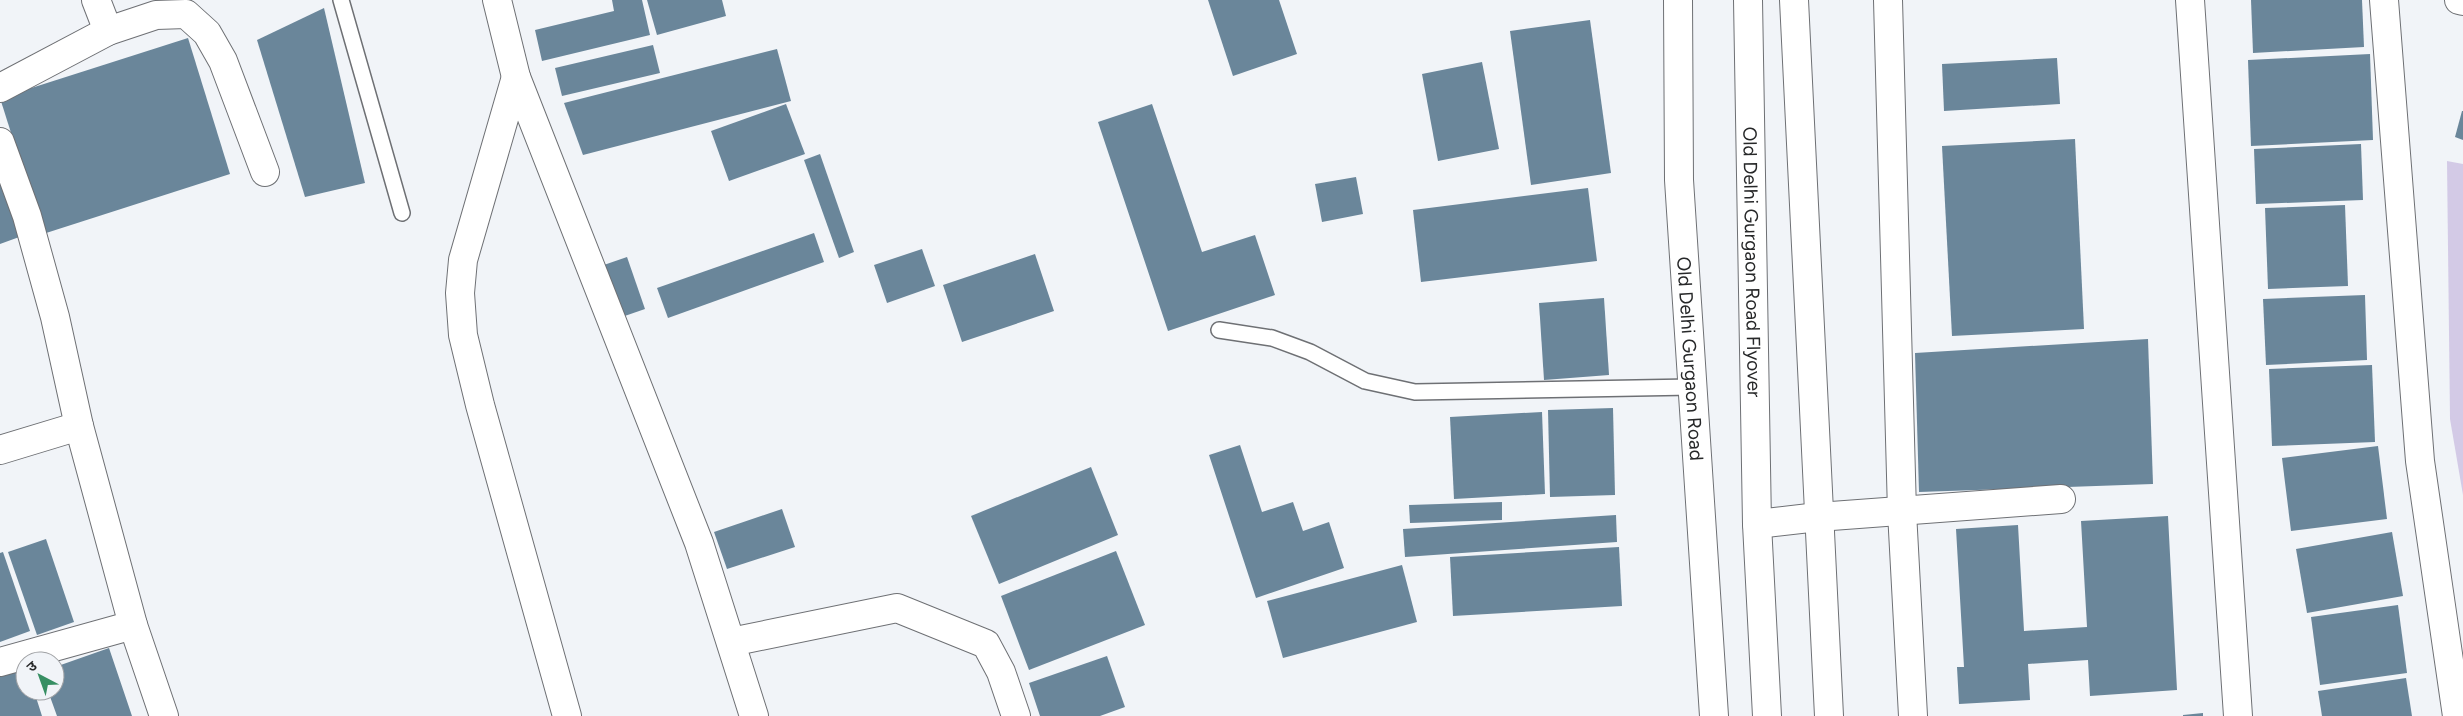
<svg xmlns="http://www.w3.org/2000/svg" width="2463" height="716" font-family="Figtree,'Noto Sans Devanagari',sans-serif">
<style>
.green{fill:#d3cae6}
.building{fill:#6a869a}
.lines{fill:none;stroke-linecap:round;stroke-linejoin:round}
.lane-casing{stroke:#6e7074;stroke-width:18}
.street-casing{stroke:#6e7074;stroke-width:30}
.secondary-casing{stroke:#6e7074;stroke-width:30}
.lane{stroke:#fff;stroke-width:15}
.street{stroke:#fff;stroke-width:28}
.secondary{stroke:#fff;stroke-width:28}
.labels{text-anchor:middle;stroke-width:4;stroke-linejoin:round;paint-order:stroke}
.street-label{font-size:19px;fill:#272829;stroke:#f1f4f8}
</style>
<rect width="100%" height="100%" fill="#f1f4f8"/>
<polygon class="green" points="2447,161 2463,164 2463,495 2450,419"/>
<g class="building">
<polygon points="612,0 642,0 650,35 542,61 535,30 614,11"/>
<polygon points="647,0 722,0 726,16 657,35"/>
<polygon points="1208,0 1279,0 1297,54 1233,76"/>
<polygon points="2251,0 2362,0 2364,47 2253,53"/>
<polygon points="324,8 365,183 305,197 257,40"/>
<polygon points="1590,20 1611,173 1531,185 1510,31"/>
<polygon points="188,38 230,174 43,234 0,98"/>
<polygon points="653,45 660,73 562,96 555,68"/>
<polygon points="777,49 791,101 583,155 564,103"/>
<polygon points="2370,54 2373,140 2251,146 2248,60"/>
<polygon points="2057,58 2060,104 1944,111 1942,64"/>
<polygon points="1482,62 1499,149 1438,161 1422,74"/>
<polygon points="786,104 805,154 729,181 711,131"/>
<polygon points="1152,104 1202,252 1255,235 1275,295 1168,331 1098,122"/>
<polygon points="2462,111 2463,111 2463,140 2455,137"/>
<polygon points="2075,139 2084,329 1952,336 1942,146"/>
<polygon points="2361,144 2363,200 2256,204 2254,149"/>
<polygon points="820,154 854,252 839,258 804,160"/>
<polygon points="0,175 22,236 0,244"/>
<polygon points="1356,177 1363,214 1322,222 1315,184"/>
<polygon points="1588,188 1597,261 1421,282 1413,210"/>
<polygon points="2345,205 2348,286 2268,289 2265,208"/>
<polygon points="814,233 824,262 668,318 657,288"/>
<polygon points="922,249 935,286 887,303 874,265"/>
<polygon points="1035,254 1054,311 962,342 943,285"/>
<polygon points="627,257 645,309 616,319 598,267"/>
<polygon points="2365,295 2367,360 2266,365 2263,299"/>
<polygon points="1604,298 1609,375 1544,380 1539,303"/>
<polygon points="2148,339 2153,484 1919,492 1915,353"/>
<polygon points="2372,365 2375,442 2272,446 2269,369"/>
<polygon points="1613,408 1615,495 1550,497 1548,410"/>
<polygon points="1542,412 1545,494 1454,499 1450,417"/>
<polygon points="1240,445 1262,512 1293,502 1303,531 1329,522 1344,568 1256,598 1209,455"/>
<polygon points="2378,446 2387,519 2291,531 2282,458"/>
<polygon points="1091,467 1118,535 999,584 971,516"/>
<polygon points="1502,502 1502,520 1410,523 1409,505"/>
<polygon points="782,509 795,547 727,569 714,532"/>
<polygon points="1616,515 1617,542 1405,557 1403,529"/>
<polygon points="2168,516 2177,690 2090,696 2088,660 2028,664 2030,700 1959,704 1957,667 1964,667 1956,529 2018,525 2024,631 2087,627 2081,521"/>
<polygon points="2392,532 2403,596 2307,613 2296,549"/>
<polygon points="46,539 74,622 37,635 8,552"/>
<polygon points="1619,547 1622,606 1453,616 1450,557"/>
<polygon points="1116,551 1145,625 1029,670 1001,596"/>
<polygon points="3,552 30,631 0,642 0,553"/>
<polygon points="1402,565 1417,622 1283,658 1267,601"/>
<polygon points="2398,605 2407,673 2320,685 2311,617"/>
<polygon points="109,648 132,716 57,716 48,691 55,691 55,667"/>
<polygon points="1107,656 1125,707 1100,716 1040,716 1029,683"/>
<polygon points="25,665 25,691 34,691 42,716 0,716 0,671"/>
<polygon points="2406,678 2412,716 2322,716 2318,691"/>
<polygon points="2203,713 2203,716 2183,716 2183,715"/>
</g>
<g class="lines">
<g class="lane-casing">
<g id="lane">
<polyline points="341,0 402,213"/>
<polyline points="1219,330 1272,338 1310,352 1365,381 1415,392 1692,387"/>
</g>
</g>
<g class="street-casing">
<g id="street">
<polyline points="96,0 108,31"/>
<polyline points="497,0 516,77 699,543 754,716"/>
<polyline points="1888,0 1902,512 1913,716"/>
<polyline points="2190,0 2238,716"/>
<polyline points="2384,0 2420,461 2457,716"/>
<polyline points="2459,0 2463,1"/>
<polyline points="516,77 463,260 460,293 463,335 480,405 567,716"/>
<polyline points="0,88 108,31 156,15 186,14 207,33 223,61 265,172"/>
<polyline points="0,142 27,216 55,317 79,426 133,625 164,716"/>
<polyline points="0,450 79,426"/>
<polyline points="1757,524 1818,517 2061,499"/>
<polyline points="731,642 897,608 986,644 1001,672 1016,716"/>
<polyline points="0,662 133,625"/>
</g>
</g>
<g class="secondary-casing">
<g id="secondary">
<path id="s1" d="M1678,0l1,180 35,536"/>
<path id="s2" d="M1748,0l9,524 10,192"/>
<polyline points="1794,0 1829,716"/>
</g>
</g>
<use href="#lane" class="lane"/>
<use href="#street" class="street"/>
<use href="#secondary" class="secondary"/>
</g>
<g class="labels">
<g class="street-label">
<text dy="7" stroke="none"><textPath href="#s2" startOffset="262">Old Delhi Gurgaon Road Flyover</textPath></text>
<text dy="7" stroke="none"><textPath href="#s1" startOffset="359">Old Delhi Gurgaon Road</textPath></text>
</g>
</g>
<g transform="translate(40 676) rotate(319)"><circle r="24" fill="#f1f4f8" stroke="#a0a2a5"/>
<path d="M0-4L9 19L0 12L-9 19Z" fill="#378f63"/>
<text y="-8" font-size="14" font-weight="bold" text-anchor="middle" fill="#272829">उ</text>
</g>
</svg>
